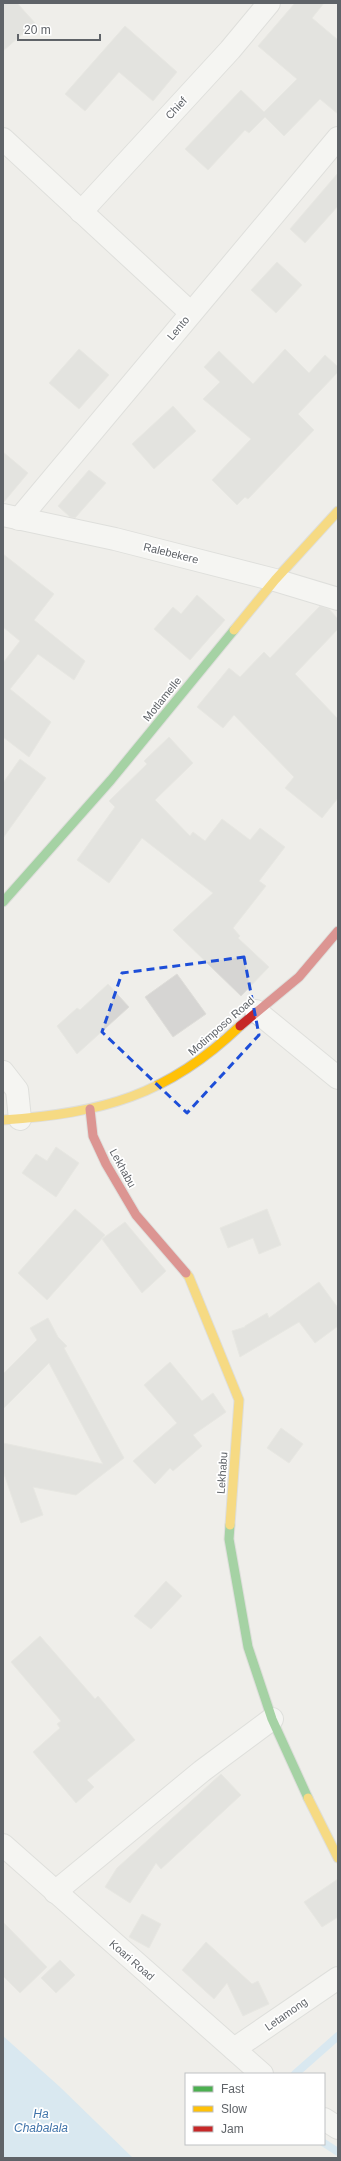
<svg xmlns="http://www.w3.org/2000/svg" width="341" height="2161" font-family="Helvetica,sans-serif">
<style>
.water{fill:#bfe0f9}
.lines{fill:none;stroke-linecap:round;stroke-linejoin:round}
.stream{stroke:#bfe0f9;stroke-width:8}
.building{fill:#d6d5d3;stroke:#deddd9}
.street-casing{stroke:#cbcccc;stroke-width:24}
.fast-casing{stroke:#cacacb;stroke-width:11}
.slow-casing{stroke:#cacacb;stroke-width:11}
.jam-casing{stroke:#cacacb;stroke-width:11}
.street{stroke:#fdfcfc;stroke-width:22}
.fast{stroke:#4caf50;stroke-width:9}
.slow{stroke:#ffc107;stroke-width:9}
.jam{stroke:#c62828;stroke-width:9}
.marked{fill:none;stroke:#1d4ed8;stroke-width:3;stroke-dasharray:8 5;stroke-linejoin:round}
.labels{text-anchor:middle;stroke-width:3.5;stroke-linejoin:round;paint-order:stroke}
.street-label{font-size:11px;fill:#5f6368;stroke:#fff}
.water-label{font-size:12px;font-style:italic;fill:#4174aa;stroke:#fff}
</style>
<rect width="100%" height="100%" fill="#efeeea"/>
<polygon class="water" points="3,2036 60,2087 133,2158 3,2158"/>
<g class="lines">
<g class="stream">
<polyline points="295,2074 338,2036"/>
<polyline points="324,2143 338,2152"/>
</g>
</g>
<g class="building">
<polygon points="3,3 17,3 35,23 3,51"/>
<polygon points="295,3 324,3 312,18 338,40 338,114 320,99 284,136 265,117 249,133 245,130 208,170 185,149 241,90 264,112 297,79 258,46"/>
<polygon points="125,26 177,72 153,101 119,72 85,111 65,94"/>
<polygon points="338,173 338,206 305,243 290,229"/>
<polygon points="277,262 302,285 276,313 251,290"/>
<polygon points="79,349 109,375 79,409 49,383"/>
<polygon points="285,349 309,373 325,355 338,367 338,372 298,414 314,430 248,499 245,497 237,505 212,480 251,439 203,399 220,382 204,367 219,351 253,384"/>
<polygon points="173,406 196,431 154,469 132,444"/>
<polygon points="3,452 28,473 3,503"/>
<polygon points="89,470 106,483 75,518 70,517 58,506"/>
<polygon points="3,554 54,594 34,620 85,661 74,680 38,654 10,689 51,722 29,757 3,737 3,663 20,641 3,627"/>
<polygon points="197,595 225,620 190,660 154,629 173,607 181,614"/>
<polygon points="320,606 329,609 338,619 338,629 295,674 338,719 338,798 322,818 285,788 294,777 234,715 223,728 197,707 229,668 240,677 264,652 270,658"/>
<polygon points="169,737 193,763 155,800 190,836 193,832 205,841 222,819 250,840 260,828 285,847 259,881 266,886 233,928 240,936 238,938 269,967 241,996 173,930 213,893 142,838 109,883 77,860 115,807 109,801 147,764 144,761"/>
<polygon points="20,759 46,778 3,838 3,783"/>
<polygon points="177,974 206,1014 173,1037 145,997"/>
<polygon points="108,984 129,1007 77,1054 57,1026 77,1008 80,1010"/>
<polygon points="56,1147 79,1163 56,1197 22,1173 36,1154 47,1161"/>
<polygon points="75,1209 105,1235 47,1300 18,1273"/>
<polygon points="267,1209 281,1245 259,1254 253,1238 228,1248 220,1228"/>
<polygon points="125,1222 166,1271 142,1293 102,1239"/>
<polygon points="319,1282 338,1308 338,1326 315,1343 299,1322 240,1357 232,1331 245,1327 245,1326 267,1313 269,1318"/>
<polygon points="48,1318 58,1337 67,1346 64,1348 124,1458 76,1495 33,1487 43,1515 21,1523 3,1471 3,1443 103,1464 49,1363 3,1409 3,1374 37,1340 30,1328"/>
<polygon points="170,1362 202,1401 213,1393 226,1412 193,1435 202,1446 173,1471 170,1468 155,1484 133,1461 177,1423 144,1385"/>
<polygon points="281,1428 303,1444 289,1463 267,1448"/>
<polygon points="166,1581 182,1596 151,1629 134,1616"/>
<polygon points="40,1636 95,1699 98,1696 135,1740 87,1780 94,1787 76,1803 33,1752 60,1728 57,1724 61,1721 11,1662"/>
<polygon points="221,1774 241,1795 161,1869 156,1863 130,1903 105,1887 117,1868"/>
<polygon points="338,1879 338,1917 322,1927 304,1902"/>
<polygon points="142,1914 161,1924 149,1948 129,1937"/>
<polygon points="3,1922 47,1967 20,1993 3,1976"/>
<polygon points="206,1942 252,1984 258,1981 269,2004 243,2016 227,1983 214,1999 182,1970"/>
<polygon points="60,1960 75,1975 56,1993 41,1978"/>
</g>
<g class="lines">
<g class="street-casing">
<g id="street">
<polyline points="3,139 191,313"/>
<polyline points="81,212 230,50 269,3"/>
<polyline points="3,515 115,539 275,580 338,599"/>
<polyline points="19,519 338,138"/>
<polyline points="256,1011 338,1078"/>
<polyline points="3,1072 17,1090 20,1119"/>
<polyline points="3,1845 262,2074"/>
<polyline points="55,1892 202,1771 272,1719"/>
<polyline points="234,2049 338,1978"/>
<polyline points="324,2119 338,2128"/>
</g>
</g>
<g class="fast-casing">
<g id="fast">
<polyline points="3,902 111,780 234,630"/>
<polyline points="230,1525 229,1539 248,1647 272,1719 308,1798"/>
</g>
</g>
<g class="slow-casing">
<g id="slow">
<polyline points="234,630 275,580 338,511"/>
<path d="M3,1120c99,-7 164,-24 237,-94"/>
<polyline points="186,1273 189,1277 239,1400 230,1525"/>
<polyline points="308,1798 338,1858"/>
</g>
</g>
<g class="jam-casing">
<g id="jam">
<polyline points="240,1026 299,977 338,931"/>
<polyline points="90,1109 93,1136 106,1164 136,1215 186,1273"/>
</g>
</g>
<use href="#street" class="street"/>
<use href="#fast" class="fast"/>
<use href="#slow" class="slow"/>
<use href="#jam" class="jam"/>
</g>
<path d="M0 0H341V2161H0ZM244,957l15,78 -72,78 -85,-81 20,-59z" fill="#efeeea" fill-opacity=".55" fill-rule="evenodd"/>
<path class="marked" d="M244,957l15,78 -72,78 -85,-81 20,-59z"/>
<g class="labels">
<g class="street-label">
<text transform="translate(176 108) rotate(-47)" y="4">Chief</text>
<text transform="translate(178 328) rotate(-50)" y="4">Lento</text>
<text transform="translate(171 553) rotate(14)" y="4">Ralebekere</text>
<text transform="translate(162 699) rotate(-51)" y="4">Motlamelle</text>
<text transform="translate(221 1026) rotate(-41)" y="4">Motimposo Road</text>
<text transform="translate(123 1168) rotate(61)" y="4">Lekhabu</text>
<text transform="translate(222 1473) rotate(-86)" y="4">Lekhabu</text>
<text transform="translate(132 1960) rotate(41)" y="4">Koari Road</text>
<text transform="translate(286 2014) rotate(-35)" y="4">Letamong</text>
</g>
<g class="water-label">
<text x="41" y="2118">Ha<tspan x="41" dy="14">Chabalala</tspan></text>
</g>
</g>
<rect width="341" height="2161" fill="none" stroke="#5f6368" stroke-width="8"/>
<rect x="185" y="2073" width="140" height="72" fill="#ffffff" stroke="#bfc1c3"/>
<rect x="193" y="2086" width="20" height="6" fill="#4caf50" stroke="#bfc1c3"/>
<text x="221" y="2093" font-size="12" fill="#5f6368">Fast</text>
<rect x="193" y="2106" width="20" height="6" fill="#ffc107" stroke="#bfc1c3"/>
<text x="221" y="2113" font-size="12" fill="#5f6368">Slow</text>
<rect x="193" y="2126" width="20" height="6" fill="#c62828" stroke="#bfc1c3"/>
<text x="221" y="2133" font-size="12" fill="#5f6368">Jam</text>
<path d="M18 34v6h82v-6" fill="none" stroke="#5f6368" stroke-width="2"/>
<text x="24" y="34" font-size="12" fill="#5f6368" stroke="#ffffff" stroke-width="3" paint-order="stroke">20 m</text>
</svg>
